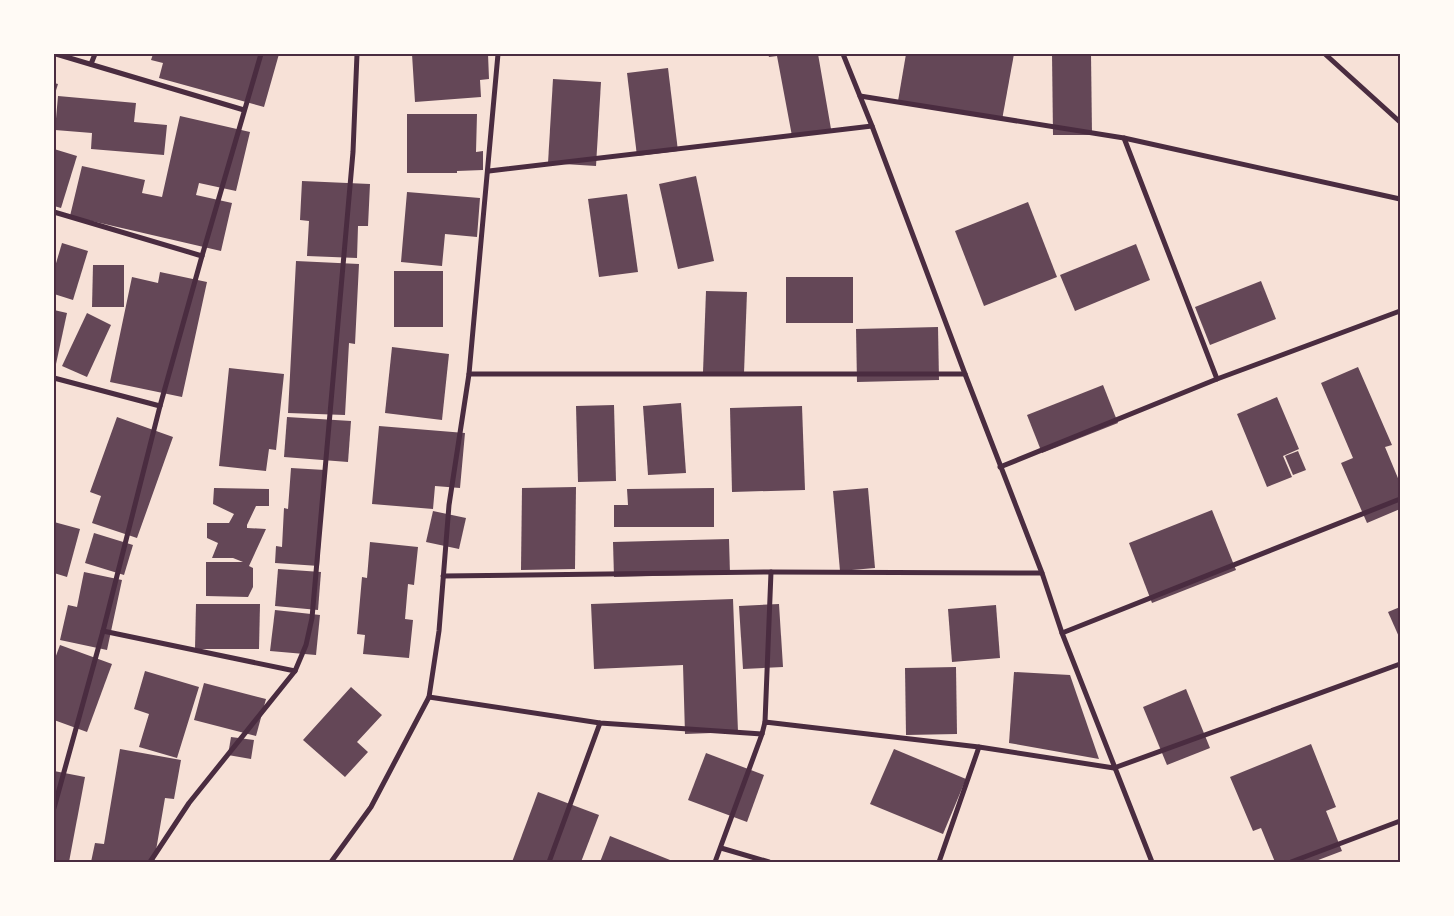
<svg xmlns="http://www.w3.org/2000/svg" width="1454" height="916" font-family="'Archivo Narrow',sans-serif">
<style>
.building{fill:#644757}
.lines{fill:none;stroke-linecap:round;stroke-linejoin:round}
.minor{stroke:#4a2c40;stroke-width:5}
.neatline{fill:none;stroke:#4a2c40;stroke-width:2}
</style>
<rect width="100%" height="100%" fill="#f7e1d7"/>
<g class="building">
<polygon points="153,54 279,54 264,107 159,78 163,63 151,60"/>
<polygon points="412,54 488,54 489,79 480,80 481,97 415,102"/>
<polygon points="768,54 818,54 831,129 792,136 777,56 769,57"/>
<polygon points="906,54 1014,54 1002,120 898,101"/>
<polygon points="1052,54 1091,54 1092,135 1053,135"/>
<polygon points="668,68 678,151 637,156 627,73"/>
<polygon points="553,79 601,82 596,166 548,163"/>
<polygon points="54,83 58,84 54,97"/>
<polygon points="58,96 136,103 134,122 167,125 164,155 91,149 92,133 55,130"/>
<polygon points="407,114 477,114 476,152 483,151 483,170 457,171 457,173 407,173"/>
<polygon points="180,116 250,132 236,191 199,183 196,195 232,203 221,251 70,216 82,166 145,180 142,193 162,197"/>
<polygon points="54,149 77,156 61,208 54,206"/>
<polygon points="696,176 714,261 678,269 659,184"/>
<polygon points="302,181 370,184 368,226 358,226 357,258 307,256 309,221 300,220"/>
<polygon points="407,192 480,198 477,237 445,234 442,266 401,262"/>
<polygon points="627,194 638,272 599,277 588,199"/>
<polygon points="1028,202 1057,277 984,306 955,231"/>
<polygon points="62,243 88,251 73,300 54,294 54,270"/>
<polygon points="1136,244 1150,280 1075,311 1060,275"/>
<polygon points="296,261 359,264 355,344 349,343 345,415 288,413"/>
<polygon points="93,265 124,265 124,307 92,307"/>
<rect x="394" y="271" width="49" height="56"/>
<polygon points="160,272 207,282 182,397 110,382 132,277 158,283"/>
<rect x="786" y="277" width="67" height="46"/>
<polygon points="1261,281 1276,319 1210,345 1195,307"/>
<polygon points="706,291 747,292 744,373 703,372"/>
<polygon points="54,310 67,313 56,364 54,364"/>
<polygon points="87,313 111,325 87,377 62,366"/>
<polygon points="938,327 939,380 857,382 856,329"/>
<polygon points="392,347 449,354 442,420 385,413"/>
<polygon points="1358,367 1392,445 1385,447 1400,483 1400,509 1367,523 1341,463 1353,458 1321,383"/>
<polygon points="229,368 284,374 276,450 269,449 266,471 219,466"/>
<polygon points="1103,385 1118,423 1042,453 1027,415"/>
<polygon points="1277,397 1299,449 1283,456 1292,477 1267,487 1237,414"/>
<polygon points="681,403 686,473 648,475 643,406"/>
<polygon points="614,405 616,481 578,482 576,406"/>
<polygon points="802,406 805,490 732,492 730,408"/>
<polygon points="117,417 173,437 137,538 92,523 101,496 90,492"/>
<polygon points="287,417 351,421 348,462 284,457"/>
<polygon points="379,426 465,433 460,488 435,486 433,509 372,504"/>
<polygon points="1298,451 1306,470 1293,475 1285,456"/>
<polygon points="291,468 325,470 319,566 275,563 276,546 282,547 284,508 288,509"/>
<polygon points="576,487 575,569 521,570 522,488"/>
<polygon points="214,488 269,489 269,506 256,506 247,525 247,528 266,529 249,566 253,568 253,587 248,597 206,596 206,562 243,562 233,558 212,558 218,543 207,538 207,523 229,523 234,514 213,504"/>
<polygon points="714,488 714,527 614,527 614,505 628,505 627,489"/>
<polygon points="868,488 875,568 840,571 833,491"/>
<polygon points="1212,510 1236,570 1152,603 1129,543"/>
<polygon points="433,511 466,518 459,549 426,542"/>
<polygon points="54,522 80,529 67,577 54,573"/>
<polygon points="94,533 133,545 124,575 85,563"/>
<polygon points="729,539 730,574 614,577 613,542"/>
<polygon points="370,542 418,547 414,585 408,584 405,619 413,620 409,658 363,654 365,635 357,634 362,577 367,578"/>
<polygon points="278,569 321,572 318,610 275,606"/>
<polygon points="84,572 122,580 107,650 60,640 68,605 77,607"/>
<polygon points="733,599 738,732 685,734 683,665 594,669 591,604"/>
<polygon points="196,604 260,604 259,649 195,649"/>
<polygon points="779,604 783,667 743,669 739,606"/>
<polygon points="996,605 1000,658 952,662 948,609"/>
<polygon points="1400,607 1400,639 1388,612"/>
<polygon points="275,610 320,615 316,655 270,651"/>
<polygon points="60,645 112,664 87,732 54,720 54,661"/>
<polygon points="956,667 957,734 906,735 905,668"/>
<polygon points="145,671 199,687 177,758 139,747 149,714 134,709"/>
<polygon points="1014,672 1070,675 1099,759 1009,743"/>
<polygon points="204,683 266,699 256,736 194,720"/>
<polygon points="351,687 382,715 357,742 368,752 345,777 303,740"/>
<polygon points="1186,689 1210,748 1167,765 1143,707"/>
<polygon points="231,737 254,740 251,759 228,755"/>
<polygon points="1311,744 1336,807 1326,811 1342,851 1313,862 1275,862 1261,828 1253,831 1230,777"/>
<polygon points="120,749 181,760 174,799 165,798 154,862 91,862 95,843 104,844"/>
<polygon points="894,749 966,779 943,834 870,804"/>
<polygon points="706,753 764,775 747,822 688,800"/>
<polygon points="54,771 85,777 69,862 54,862"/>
<polygon points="538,792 599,815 581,862 512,862"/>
<polygon points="610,836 675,862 600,862"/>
</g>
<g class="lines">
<g class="minor">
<polyline points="56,54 244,110"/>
<polyline points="843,54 872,126 965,374 1042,573 1062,633 1152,862"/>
<polyline points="1325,54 1400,122"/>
<polyline points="91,64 95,54"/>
<polyline points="860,96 1124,138 1400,199"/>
<polyline points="1124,138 1217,379"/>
<polyline points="489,171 872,126"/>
<polyline points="54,212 202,256"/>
<polyline points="469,374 965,374"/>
<polyline points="54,378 160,406"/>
<polyline points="1000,467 1217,379 1400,311"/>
<polyline points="443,576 771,572 1042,573"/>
<polyline points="103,631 295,671"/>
<polyline points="1062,633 1400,499"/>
<polyline points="429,697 600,723 762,734 765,722 979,747 1114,768 1400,664"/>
<polyline points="765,722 771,572"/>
<polyline points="54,808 103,631 160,406 202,256 261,54"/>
<polyline points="721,848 769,862"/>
<polyline points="150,862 189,803 295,671 306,645 312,618 353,152 357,54"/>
<polyline points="331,862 371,807 429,697 439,631 449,505 469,374 498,54"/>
<polyline points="549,862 600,723"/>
<polyline points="715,862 762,734"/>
<polyline points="939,862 979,747"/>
<polyline points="1291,862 1400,821"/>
</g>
</g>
<rect width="1454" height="916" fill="none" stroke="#fffaf5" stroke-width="110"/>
<rect x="55" y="55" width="1344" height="806" class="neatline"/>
</svg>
